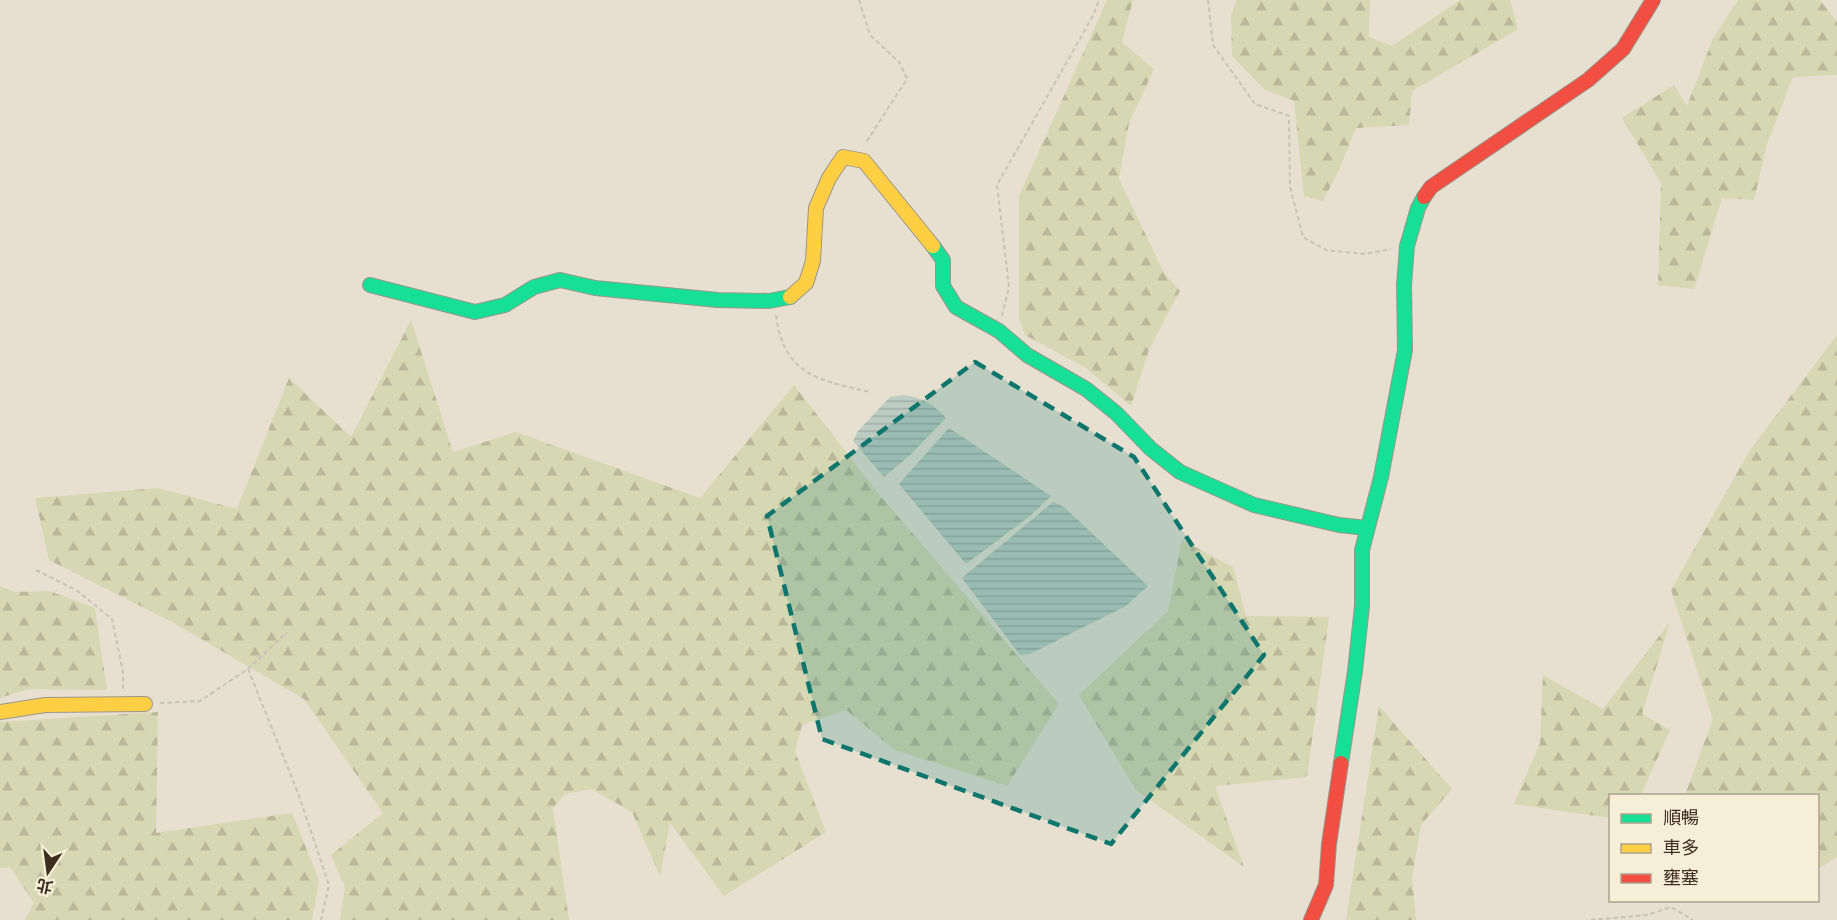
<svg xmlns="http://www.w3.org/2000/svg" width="1837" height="920" font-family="'Times New Roman','Noto Sans TC',serif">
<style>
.forest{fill:url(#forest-firs)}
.water{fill:url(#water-rules)}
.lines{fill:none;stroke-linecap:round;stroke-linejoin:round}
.fast-casing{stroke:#9c958a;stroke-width:16}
.slow-casing{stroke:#9c958a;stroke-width:16}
.jam-casing{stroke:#9c958a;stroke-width:16}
.path{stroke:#c8c2b9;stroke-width:2;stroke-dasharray:4.5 3;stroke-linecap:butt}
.fast{stroke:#16e098;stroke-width:14}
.slow{stroke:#ffcf43;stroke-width:14}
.jam{stroke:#f24e42;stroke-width:14}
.marked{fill:#0f766e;fill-opacity:0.2;stroke:#0f766e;stroke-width:4.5;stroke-dasharray:12 8;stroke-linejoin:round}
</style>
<defs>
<pattern id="forest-firs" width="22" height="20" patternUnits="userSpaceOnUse" patternTransform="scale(1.5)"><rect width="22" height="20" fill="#d6d7b3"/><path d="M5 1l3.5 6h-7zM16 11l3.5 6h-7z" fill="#b9b99a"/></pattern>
<pattern id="water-rules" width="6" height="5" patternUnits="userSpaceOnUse" patternTransform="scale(1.5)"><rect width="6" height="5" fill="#bcccc2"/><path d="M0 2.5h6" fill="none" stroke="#a2b0a6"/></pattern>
</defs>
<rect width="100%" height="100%" fill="#e7e0d1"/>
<g class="forest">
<polygon points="1107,0 1133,0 1122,42 1154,69 1129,123 1119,179 1164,273 1180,291 1150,347 1131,406 1086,368 1025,335 1019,319 1019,196"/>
<polygon points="1237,0 1370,0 1369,37 1392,46 1460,0 1510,0 1518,29 1412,91 1409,125 1356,128 1338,172 1323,201 1304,196 1294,101 1264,89 1232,56 1231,15"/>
<polygon points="1738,0 1820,0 1837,22 1837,75 1793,77 1767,144 1754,200 1722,198 1694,289 1658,285 1661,183 1622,118 1674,85 1687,106 1713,38"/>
<polygon points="411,320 453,452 516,432 700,498 794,385 877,492 1059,704 1007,786 895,750 846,710 802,725 795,751 826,832 724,896 670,823 660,876 632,812 591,789 565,794 553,808 569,920 340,920 345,887 331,855 383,813 304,699 172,622 49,560 35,498 158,488 237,509 289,378 351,437"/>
<polygon points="1837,335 1837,857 1818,869 1818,796 1685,795 1713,719 1671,590 1750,450"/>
<polygon points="1182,540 1233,567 1246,616 1329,617 1307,777 1215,786 1244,867 1136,790 1079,695 1168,611"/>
<polygon points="0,586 15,592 49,591 95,608 107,690 29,689 0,698"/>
<polygon points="1670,622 1642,714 1670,730 1641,795 1610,796 1610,818 1514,804 1540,743 1543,675 1603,709"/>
<polygon points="1379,706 1452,789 1421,825 1412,878 1416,920 1346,920"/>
<polygon points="158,712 156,833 292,813 319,880 312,920 25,920 34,903 10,867 0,868 0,722"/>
</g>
<g class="water">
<path d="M903,395c19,2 30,9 43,23l-36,37 -26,22 -31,-36 5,-10 32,-34z"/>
<polygon points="949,428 1051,496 1030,516 966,564 899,484"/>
<polygon points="1053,502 1064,507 1148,586 1126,606 1030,654 1020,655 962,578"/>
</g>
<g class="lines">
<g class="fast-casing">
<g id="fast">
<polyline points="933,246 943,260 943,286 956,307 999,331 1027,355 1086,389 1116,413 1151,449 1180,472 1254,505 1339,525 1367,528"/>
<polyline points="370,285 475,312 505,305 534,287 560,280 595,288 718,300 769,301 790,297"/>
<polyline points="1341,763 1355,671 1362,606 1362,550 1381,477 1405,350 1404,285 1407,246 1418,208 1424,197"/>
</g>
</g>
<g class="slow-casing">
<g id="slow">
<polyline points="790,297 806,283 813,261 816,208 829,178 843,157 864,161 933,246"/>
<polyline points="0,712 45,705 145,704"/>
</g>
</g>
<g class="jam-casing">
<g id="jam">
<polyline points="1424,197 1431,187 1588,80 1623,49 1653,0"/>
<polyline points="1311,920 1326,885 1329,844 1341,763"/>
</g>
</g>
<g class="path">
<polyline points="859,0 870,35 900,63 907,79 865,144"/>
<polyline points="1208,0 1213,45 1255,104 1289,116 1290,187 1303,237 1326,250 1365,254 1391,249"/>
<path d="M776,315c7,60 44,66 95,77"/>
<polyline points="1002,316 1009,287 997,185 1094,14 1099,0"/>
<polyline points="36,570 76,590 112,619 123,672 123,689"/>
<polyline points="248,669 298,793 329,885 321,920"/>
<polyline points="160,703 200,701 248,669 287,632"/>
<polyline points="1591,920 1647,915 1671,907 1693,920"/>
</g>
<use href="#fast" class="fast"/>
<use href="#slow" class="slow"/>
<use href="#jam" class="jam"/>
</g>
<path class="marked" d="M975,362l159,95 130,198 -153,189 -289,-105 -55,-223z"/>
<rect x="1609" y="794" width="210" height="108" fill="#f7eed8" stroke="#ada18e" stroke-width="1.5"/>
<rect x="1621" y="814" width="30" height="9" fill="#16e098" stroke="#ada18e" stroke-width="1.5"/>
<text x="1663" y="824" font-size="18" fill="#3d2e20">順暢</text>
<rect x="1621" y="844" width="30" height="9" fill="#ffcf43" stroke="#ada18e" stroke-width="1.5"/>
<text x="1663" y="854" font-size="18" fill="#3d2e20">車多</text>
<rect x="1621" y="874" width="30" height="9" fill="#f24e42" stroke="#ada18e" stroke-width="1.5"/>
<text x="1663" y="884" font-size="18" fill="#3d2e20">壅塞</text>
<g transform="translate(48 872) rotate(193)" stroke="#f7eed8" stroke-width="4.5" paint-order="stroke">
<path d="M0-4.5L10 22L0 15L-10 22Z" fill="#3d2e20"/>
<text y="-9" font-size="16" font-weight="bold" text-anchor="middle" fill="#3d2e20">北</text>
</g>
</svg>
